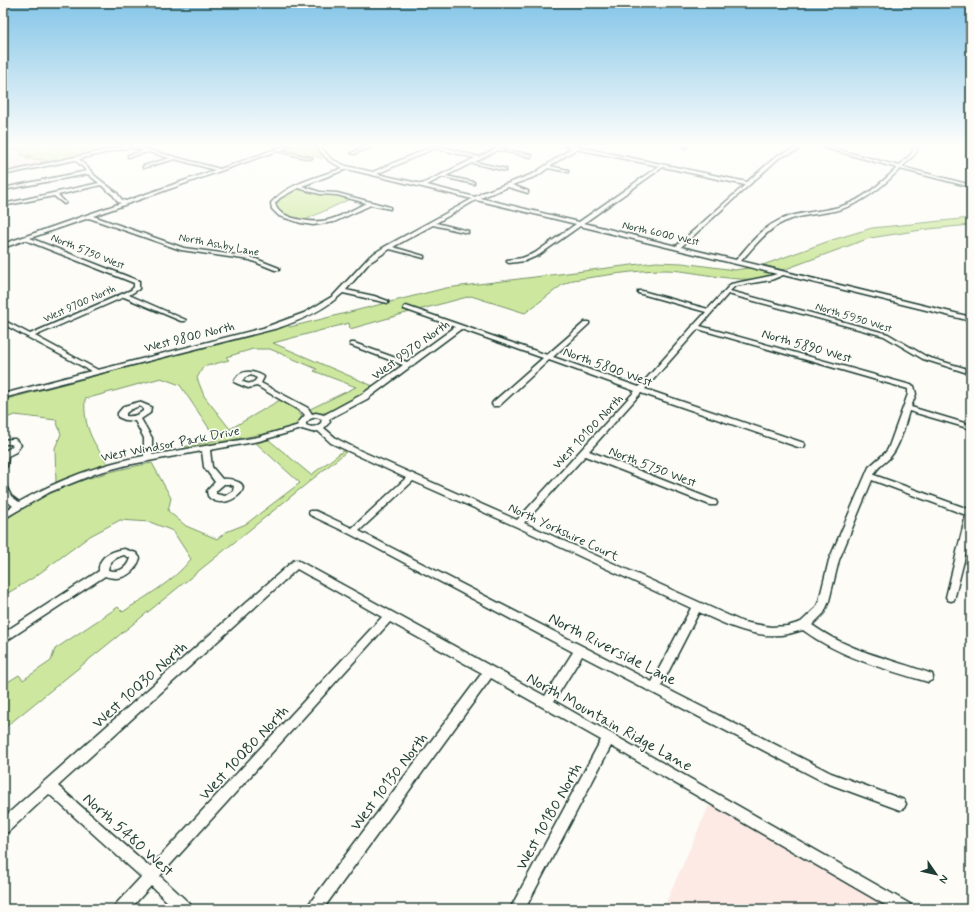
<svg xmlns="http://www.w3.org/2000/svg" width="974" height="912" font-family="Mynerve,sans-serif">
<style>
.built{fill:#fdeae5}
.green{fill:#cde89e;stroke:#769269}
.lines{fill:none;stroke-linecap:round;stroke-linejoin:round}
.minor-casing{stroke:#1f3d34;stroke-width:3}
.minor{fill:#fdfcf7;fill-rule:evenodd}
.labels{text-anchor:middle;stroke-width:3.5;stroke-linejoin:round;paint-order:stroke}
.far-street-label{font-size:11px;fill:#1f3d34;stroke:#fdfcf7}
.street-label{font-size:13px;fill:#1f3d34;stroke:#fdfcf7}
.near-street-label{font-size:16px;fill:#1f3d34;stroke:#fdfcf7}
</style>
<rect width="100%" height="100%" fill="#fdfcf7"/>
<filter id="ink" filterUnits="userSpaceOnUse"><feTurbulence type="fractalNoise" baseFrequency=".025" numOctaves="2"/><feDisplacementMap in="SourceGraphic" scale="8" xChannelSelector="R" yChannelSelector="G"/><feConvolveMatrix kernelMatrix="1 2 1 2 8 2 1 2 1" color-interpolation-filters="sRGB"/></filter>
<g filter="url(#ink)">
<g class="built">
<polygon points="3,146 90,146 99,153 3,173"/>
<polygon points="711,801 889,909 663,909"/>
</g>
<g class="green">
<polygon points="29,146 126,146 42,165 40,162 48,162 45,160 26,159 26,157 33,155 25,156 20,154 25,152 16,149 3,151"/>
<polygon points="290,146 314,146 320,151 322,159 315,156 307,156 281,150"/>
<polygon points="297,189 319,194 336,195 350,199 305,220 286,215 276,209 276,205 281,197"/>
<polygon points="971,218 971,225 928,229 870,238 783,270 763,265 832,240 872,228"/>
<path d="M656,262l26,1 53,7 19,-3 20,5v3c-30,12 -77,-5 -109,-5 -31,0 -62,6 -92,10l-11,5 -37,28 -54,-17 -53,14 -9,-3 -6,3 7,2 -60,17 -1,-6 -76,20 100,43c-14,10 -49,37 -65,24l48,-23 -42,-16 3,-2 -47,-20h-17l-27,8 3,3 -26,7 -6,11 7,18 26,33 50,-29 16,9 6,8 -5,8 -29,8 -84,16 -1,-2 34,-7 -37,-55 -19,-7 -76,21c-2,28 8,43 23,65l-52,18 -1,-34 6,-14 -5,-14 -41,-5 -12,4v-19l284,-75 3,2 156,-39z"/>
<path d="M269,440l42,35 32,-24 3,1 -343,277v-44l16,-10 4,5 28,-19 4,-12 63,-42 5,5c24,-17 49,-29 68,-53l-18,-28 -23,-9 -30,-2 -30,16 -57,42 -30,18v-74c42,-33 97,-50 149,-59l19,35 -3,13 18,15 31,13 9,-7 20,-8 54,-41 -44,-40z"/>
</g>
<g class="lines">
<g class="minor-casing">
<g id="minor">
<path d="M125,146h9l86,23 64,-23h6l-9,4 31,8 -2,1 -33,-8 -184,65 91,32 67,9 28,11v2h-4l-25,-10 -69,-10 -92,-32 -59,20 109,43v8l-10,6 57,25 -1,1h-4l-57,-24 -89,39 63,34 165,-42 41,-15 29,-17 37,-40 16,-10 86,-47 -125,-30 -45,17 18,6 17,1 53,14v2l-19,-4 -37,17 -21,3 -12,-2 -22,-7 -7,-7 -1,-6c17,-20 48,-26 72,-35l-14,-7 -13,-15h4l11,13 15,7 27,6 58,-25 -2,-1h10l40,11 22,-11h5l-5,3 31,6 -1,2 -33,-7 -23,12 31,7v2l-34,-8 -26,13 28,6v2l-31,-7 -16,8 48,12 7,-4 51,-19 39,-26 -7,-2h15l-1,1 168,35 31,-27 17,-6 3,-3h4l-5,5 -17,6 -99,90 55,13c11,-13 24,-30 40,-38 20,-11 44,-9 66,-16 21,-6 39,-23 55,-38l-79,-22h6l75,20 14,-14v-4l2,-2h4l-2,2 -1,5 -14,14 69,18v2l-71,-18c-19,19 -39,36 -66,42 -19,4 -40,4 -56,14 -15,9 -26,24 -37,36l230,56v4l-188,-46 -12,5 -36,6 -5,5 158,43 39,23 44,13v4l-48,-15 -39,-23 -156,-42 -28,32 214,60 2,8 -5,13 60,18v4l-62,-18c-4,13 -9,35 -18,45 -6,8 -13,9 -17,19l97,35v23l-17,67 -3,1 -3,-1 -2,-3 20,-82 -94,-35 -33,80 -10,41 -5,12 -12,12c38,27 77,33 120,49l1,3 -1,3 -4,2c-44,-13 -88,-25 -125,-52 -5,1 -10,3 -15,4 -31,6 -62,-9 -89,-22l-38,74 170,87 73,27 2,4 -2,4 -4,2 -76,-28 -242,-126 -28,45 356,203 2,5h-20l-281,-163 -86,163h-15l91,-169 -110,-62 -168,231h-16l2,-5 173,-231 -92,-51 -230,254 30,28 2,5h-17l-24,-23 -21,23h-16l2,-5 25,-27 -92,-83 -41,38 -5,1v-15l290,-257 3,-1 3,1 246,135 28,-44 -223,-118 -40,-19 -1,-2 1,-2h6l36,17 54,-50 -75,-35 -13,-12 -6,1 -10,-3 -43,12 -49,9 2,17 10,12c6,-1 10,0 16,3 17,7 -16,31 -30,14l-1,-5 8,-9 -11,-15 -2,-16 -75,14 -30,8 -47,19 -47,27v-7l10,-6c-10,-8 -10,-9 -10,-21l3,1 5,10 8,6c39,-22 81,-38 125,-46v-18l-9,-17 -10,-1 -7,-3v-4l6,-7 15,-4 12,5 -1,6 -9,6 11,19v17l106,-18 41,-12 -1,-2 7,-8 -3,-3 -45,-26 -9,2 -12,-5 -2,-1c6,-14 19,-11 29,-6l1,1 -3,6 47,25 4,6 4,-1 8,2 37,-20 42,-30 -53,-20v-2h4l53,19 48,-35 -51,-18v-2l2,-1 141,49 38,-33h4v2l-36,33 86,30 53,-60 1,-2 2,-1 11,-12 -68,-19v-2h4l66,18 23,-25 39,-8 7,-2 -197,-48 -41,29 -14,6 -16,2 -2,-1v-2l15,-2 13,-5 41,-29 -100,-24 -40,23 32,8v2l-35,-8 -40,22 31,9v2l-34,-9 -21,14 -23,27 28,6 14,5v2l-45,-10c-19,17 -41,27 -65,35l-275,70v-4l88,-23 -88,-47v-4l27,14 101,-44 3,-3v-4l-109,-43 -22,8v-4l118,-41 -3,-1 -5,-7 -12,-10 -43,10 8,8 -2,1 -10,-8 -51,10v-2l96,-21 -11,-9 -85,16v-2l84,-17 -12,-11 -72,15v-2zM130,147l14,4 -16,4v2l20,-5 22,6 -27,8v2l32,-9 40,11 -89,31 -4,-1 -5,-7 -22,-17 -4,-5 -12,-12zM435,148l40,10 -53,26 -45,-10zM576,149l83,17 -80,56 -99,-24 28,-11 20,6v-2l-16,-6 25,-9 11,-8 20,4v-2l-18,-4zM663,167l82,18 -69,61 -92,-23zM298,188l22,6 17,1 29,8c-28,14 -40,24 -73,15 -8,-3 -16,-5 -18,-15l5,-5zM461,329l82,29 -50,44 -1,2 1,2h6l50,-46 86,31 -118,129 -156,-69 -24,-12 -13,-11 6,-6 -1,-3 38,-20zM698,329l210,60v5l-20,55 -3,4 -16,14 -40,93 -10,41 -3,7 -15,14 -13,4 -17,1 -28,-5 -219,-99 61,-67 125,49h6l1,-2 -1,-2 -127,-50 52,-58 157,54h6l1,-2 -1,-2 -159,-54zM251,375l6,3c-3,6 -10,7 -15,3l3,-4zM139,406l4,2v3c-5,4 -10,6 -17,5v-3l4,-3zM316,417l6,2 -1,4c-5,4 -9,5 -15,2v-2l4,-4zM413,481l102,45 176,82 -39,74 -293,-151zM224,484h4l6,2 -1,5 -8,5 -9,-2v-3zM297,569l85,48 -232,250 -92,-81z"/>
<polygon points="368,146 373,146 354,154 351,153"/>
<polygon points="683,146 689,146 684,148 682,147"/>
<polygon points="12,439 15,439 21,445 16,452 8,456 7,466 3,469 3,452 10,448 13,445 10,444 3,444 3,440"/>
<path d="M124,549l12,4 4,5c-5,16 -19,24 -35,18l-102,67v-10l96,-62c-1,-15 13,-20 25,-22zM124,555l6,3c-3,11 -12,15 -22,12 1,-9 8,-13 16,-15z"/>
</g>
</g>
<use href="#minor" class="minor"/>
</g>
</g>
<linearGradient id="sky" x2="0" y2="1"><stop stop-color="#84c5e8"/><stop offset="0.53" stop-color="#fefefb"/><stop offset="1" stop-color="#fefefb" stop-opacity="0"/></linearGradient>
<rect width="974" height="274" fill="url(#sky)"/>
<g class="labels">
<g class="far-street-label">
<text transform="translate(661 233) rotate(13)" y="4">North 6000 West</text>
<text transform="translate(219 244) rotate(11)" y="4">North Ashby Lane</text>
<text transform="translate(88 251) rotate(22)" y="4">North 5750 West</text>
<text transform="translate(79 303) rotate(-24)" y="4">West 9700 North</text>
<text transform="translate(854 317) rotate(17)" y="4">North 5950 West</text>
</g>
<g class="street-label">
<text transform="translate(189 336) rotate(-14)" y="5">West 9800 North</text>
<text transform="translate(807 345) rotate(16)" y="5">North 5890 West</text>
<text transform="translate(410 349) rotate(-36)" y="5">West 9970 North</text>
<text transform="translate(608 366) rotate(20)" y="5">North 5800 West</text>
<text transform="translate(587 431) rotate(-47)" y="5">West 10100 North</text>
<text transform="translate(170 443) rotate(-11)" y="5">West Windsor Park Drive</text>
<text transform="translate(653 466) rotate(21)" y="5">North 5750 West</text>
<text transform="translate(564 531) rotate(25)" y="5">North Yorkshire Court</text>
</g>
<g class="near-street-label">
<text transform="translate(613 648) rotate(27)" y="6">North Riverside Lane</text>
<text transform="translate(139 684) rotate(-42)" y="6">West 10030 North</text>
<text transform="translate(610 721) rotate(29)" y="6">North Mountain Ridge Lane</text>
<text transform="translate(243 752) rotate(-47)" y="6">West 10080 North</text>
<text transform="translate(388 781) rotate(-53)" y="6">West 10130 North</text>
<text transform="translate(548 816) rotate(-61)" y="6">West 10180 North</text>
<text transform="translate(129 834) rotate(42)" y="6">North 5480 West</text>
</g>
</g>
<rect width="974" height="912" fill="none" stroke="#fdfcf7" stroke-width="16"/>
<rect x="8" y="8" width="958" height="896" fill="none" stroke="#1f3d34" stroke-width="1.5" filter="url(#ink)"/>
<g transform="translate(936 874) rotate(124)" stroke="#fdfcf7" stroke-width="3" paint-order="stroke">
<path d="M0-3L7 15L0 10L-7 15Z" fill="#1f3d34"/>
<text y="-6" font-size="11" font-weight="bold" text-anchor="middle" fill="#1f3d34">N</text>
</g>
</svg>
